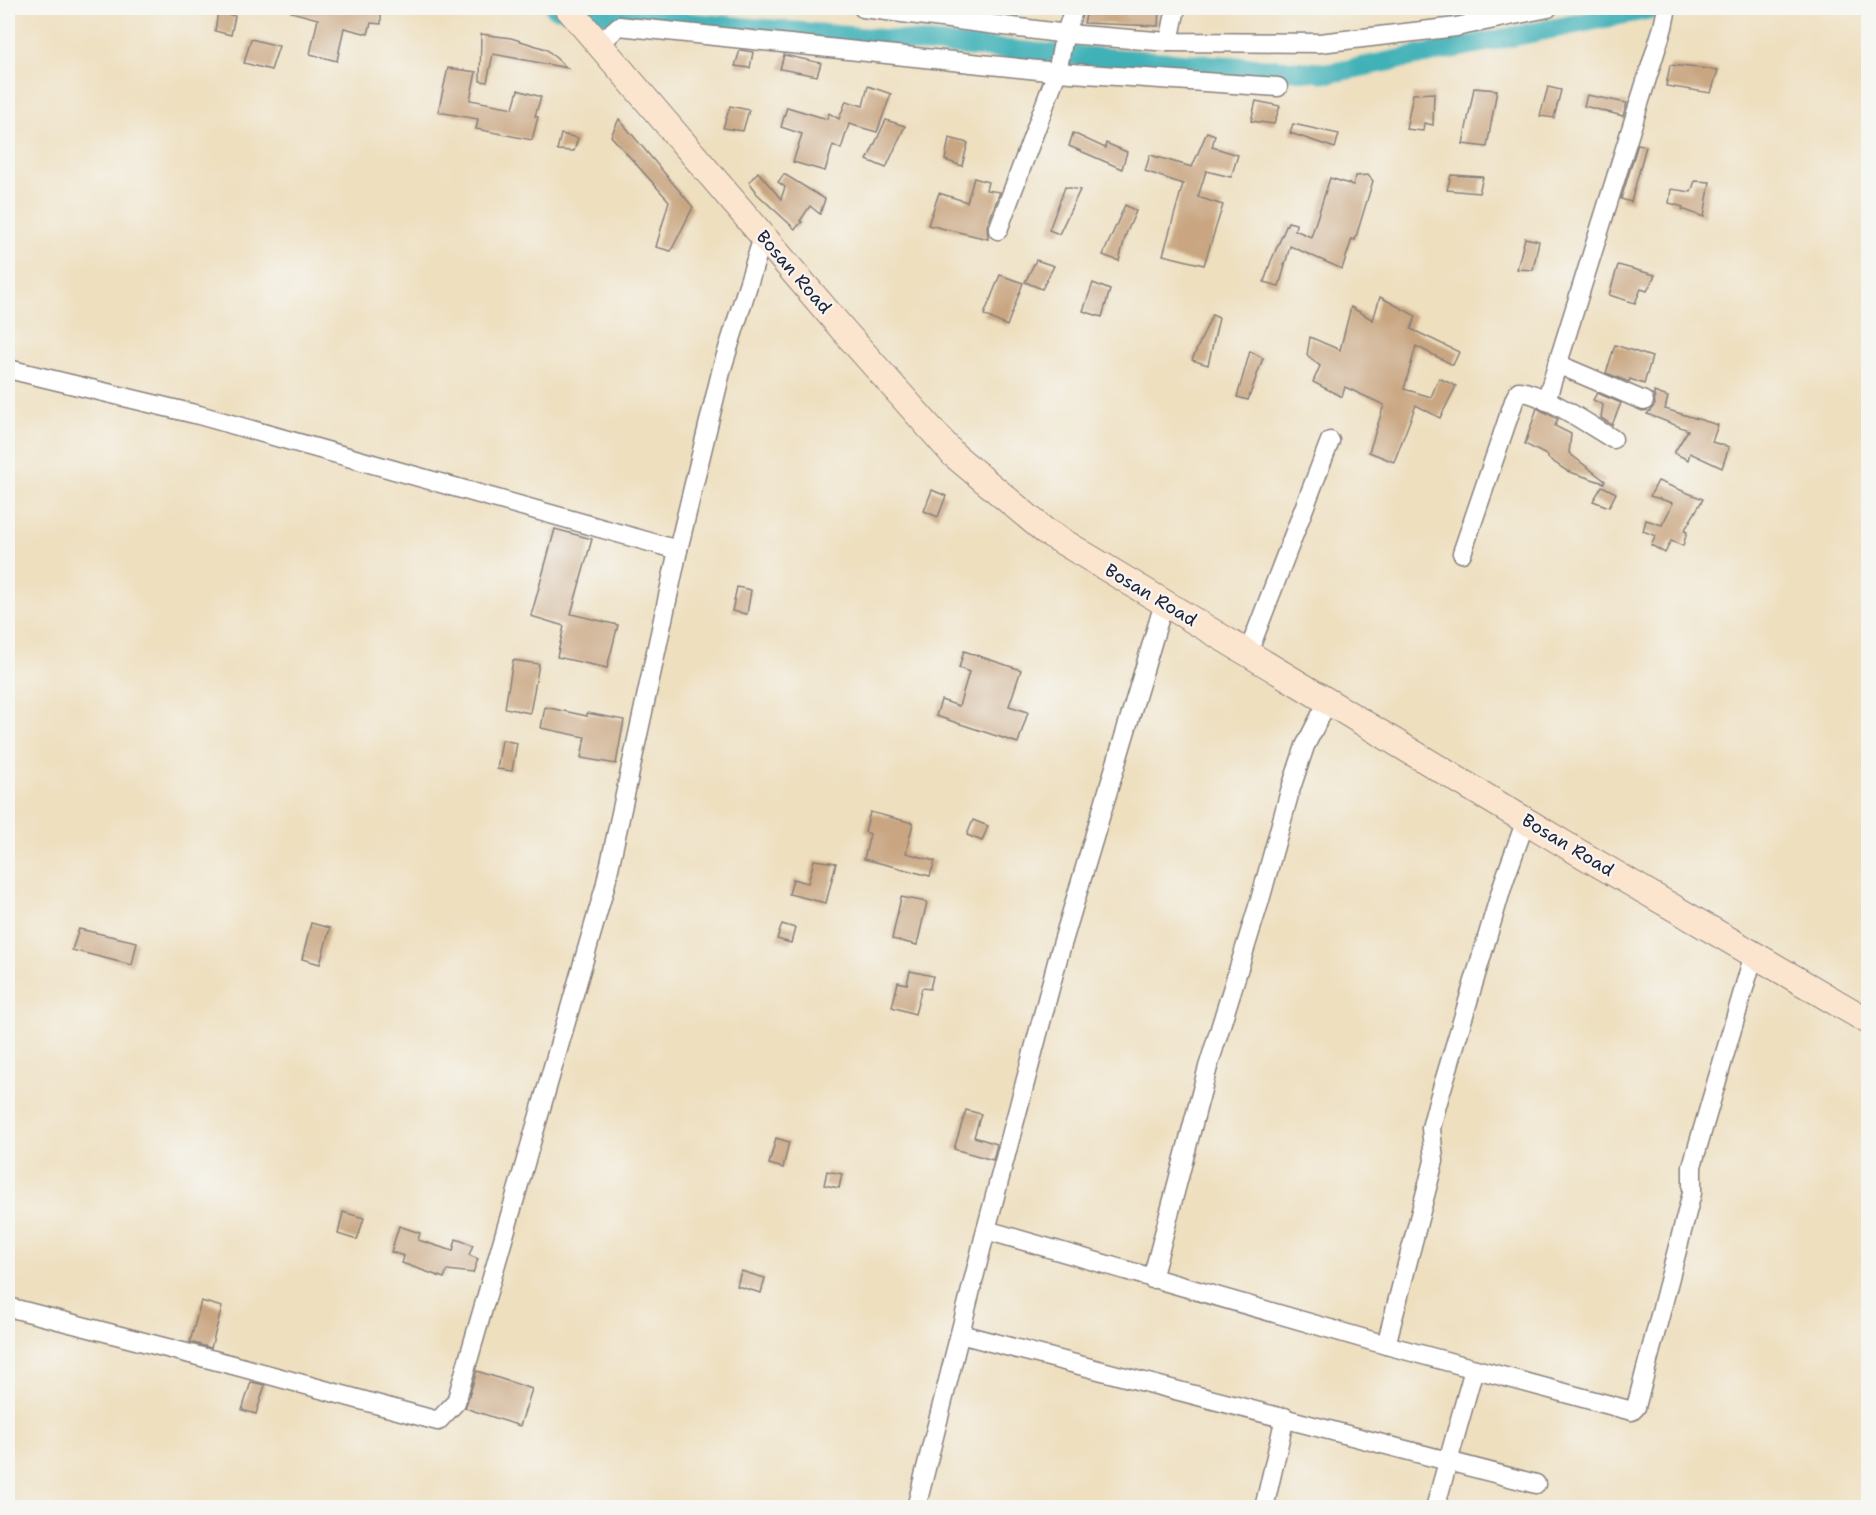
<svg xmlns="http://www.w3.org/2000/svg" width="1876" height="1515" font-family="'Shantell Sans',sans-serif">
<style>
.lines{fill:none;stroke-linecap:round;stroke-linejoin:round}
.canal{stroke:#40b1b7;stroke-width:20}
.building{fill:#c9a681}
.street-casing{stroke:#88807d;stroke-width:21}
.secondary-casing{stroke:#88807d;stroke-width:28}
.street{stroke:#fff;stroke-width:18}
.secondary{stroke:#fce5cf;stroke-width:26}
.labels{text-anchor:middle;stroke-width:4.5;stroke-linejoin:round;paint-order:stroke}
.street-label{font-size:18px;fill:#22223b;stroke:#f6f6f2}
</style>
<rect width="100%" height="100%" fill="#f6f6f2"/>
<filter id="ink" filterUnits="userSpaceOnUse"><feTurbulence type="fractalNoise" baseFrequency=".0167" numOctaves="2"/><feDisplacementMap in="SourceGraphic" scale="12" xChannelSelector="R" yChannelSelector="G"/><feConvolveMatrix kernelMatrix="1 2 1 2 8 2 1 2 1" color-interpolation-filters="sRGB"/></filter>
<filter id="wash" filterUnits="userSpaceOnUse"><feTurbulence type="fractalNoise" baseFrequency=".008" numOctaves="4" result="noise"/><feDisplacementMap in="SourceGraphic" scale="24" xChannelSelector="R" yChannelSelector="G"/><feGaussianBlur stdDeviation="1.35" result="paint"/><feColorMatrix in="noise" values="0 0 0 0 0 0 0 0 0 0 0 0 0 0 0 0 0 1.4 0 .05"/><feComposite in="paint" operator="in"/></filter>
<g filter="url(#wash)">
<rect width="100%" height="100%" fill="#eedfbf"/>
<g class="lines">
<polyline class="canal" points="555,8 650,19 1081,56 1331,73 1656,8"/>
</g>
<g id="blocks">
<g class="building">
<polygon points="292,8 374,8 381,10 381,24 371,23 368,34 344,28 337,61 310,54 318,19 291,12"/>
<polygon points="1088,8 1159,8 1158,26 1084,23"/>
<polygon points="218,12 235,16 231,35 215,31"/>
<polygon points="481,34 511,38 546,49 567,68 493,54 487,82 480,81"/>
<polygon points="251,39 279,46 271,70 244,63"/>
<polygon points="740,50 753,52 750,68 735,66"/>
<polygon points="784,55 821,63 817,76 780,69"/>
<polygon points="1670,65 1718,70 1711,93 1666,86"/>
<polygon points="448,68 476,72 470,100 513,108 518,90 541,97 535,116 538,117 532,140 476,129 478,119 438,112"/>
<polygon points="868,86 891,94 877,132 849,124 841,149 833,145 825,171 793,162 802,134 781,127 787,107 827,119 829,113 839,119 846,101 863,106"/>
<polygon points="1548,87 1561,90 1554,118 1540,116"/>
<polygon points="1474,88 1497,90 1487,147 1463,144"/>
<polygon points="1434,93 1433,125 1424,123 1423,131 1406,129 1413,94"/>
<polygon points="1587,95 1627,103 1623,116 1584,106"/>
<polygon points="1256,101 1280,106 1274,124 1251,121"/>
<polygon points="730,106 749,110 743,131 723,128"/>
<polygon points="619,119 693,207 671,251 656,247 669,201 611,136"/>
<polygon points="886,120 905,126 886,168 867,160"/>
<polygon points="1293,124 1339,134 1335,148 1290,133"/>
<polygon points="1207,132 1215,135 1212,147 1238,155 1231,177 1206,171 1198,197 1223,205 1204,265 1163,255 1183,184 1145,171 1150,155 1192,167"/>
<polygon points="1073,133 1105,148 1106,143 1127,152 1122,169 1069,146"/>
<polygon points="561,134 578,138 574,151 557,150"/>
<polygon points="949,138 968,143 962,166 945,160"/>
<polygon points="1638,144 1646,146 1631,202 1621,199"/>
<polygon points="758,172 781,199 785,187 778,182 784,174 825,199 820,214 810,206 800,221 802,222 795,229 755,192 756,191 749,182"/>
<polygon points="1368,175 1373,181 1355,240 1352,239 1342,269 1290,246 1285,265 1283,264 1285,266 1279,286 1264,282 1271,261 1288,222 1296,224 1295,230 1311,237 1330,178 1353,185 1356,176"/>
<polygon points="1451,175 1483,177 1479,193 1447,190"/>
<polygon points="974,178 988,182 986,190 1000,192 987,226 988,239 928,225 939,193 967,202"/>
<polygon points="1695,181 1710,182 1704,217 1682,209 1683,207 1669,203 1671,189 1691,192"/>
<polygon points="1065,187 1080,190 1059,234 1049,230"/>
<polygon points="1125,205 1136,211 1126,234 1119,261 1103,255"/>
<polygon points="1525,238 1539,241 1533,270 1517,269"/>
<polygon points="1036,260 1054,266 1042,289 1025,282"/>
<polygon points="1618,265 1655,275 1647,291 1641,289 1635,303 1609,295"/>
<polygon points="1000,275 1023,283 1007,326 984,315"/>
<polygon points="1093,283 1110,290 1102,317 1083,311"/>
<polygon points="1380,297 1416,316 1411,329 1459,352 1453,365 1416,346 1404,389 1431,397 1439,378 1456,386 1440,418 1416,405 1394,462 1369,452 1384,405 1345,387 1342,397 1313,382 1320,366 1307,355 1310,337 1340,350 1351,307 1373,320"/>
<polygon points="1212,315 1219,318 1208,365 1192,360"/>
<polygon points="1615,345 1652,357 1644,384 1630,379 1629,382 1606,373"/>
<polygon points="1250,351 1263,358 1248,400 1237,397"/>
<polygon points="1654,392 1668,397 1665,409 1718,425 1712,442 1729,447 1722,468 1690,453 1688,460 1674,453 1688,430 1647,414 1655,405"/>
<polygon points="1597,393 1621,403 1612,425 1601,418 1603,405 1593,400"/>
<polygon points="1537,408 1558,419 1555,426 1571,434 1569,453 1605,481 1604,483 1567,471 1548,458 1548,456 1525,444"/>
<polygon points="1658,481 1703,499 1684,531 1687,532 1683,546 1671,541 1665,553 1651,545 1656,536 1643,531 1646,520 1662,525 1673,503 1650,496"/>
<polygon points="1602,486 1616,493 1609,507 1593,501"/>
<polygon points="932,490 946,496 938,517 924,511"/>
<polygon points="555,529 592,539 571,614 618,625 607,668 557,657 564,626 531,616"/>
<polygon points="737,587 751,590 747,614 732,611"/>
<polygon points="964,651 1021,670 1009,706 1028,712 1018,743 936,716 941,700 959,706 969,672 959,668"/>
<polygon points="513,660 539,664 530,713 505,708"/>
<polygon points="545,707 587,716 587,713 624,720 616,764 581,758 585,737 541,728"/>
<polygon points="502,740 517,743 512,771 497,769"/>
<polygon points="870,812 913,823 906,853 935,861 930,876 864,859 870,834 865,832"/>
<polygon points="973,820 988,826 982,841 967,835"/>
<polygon points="814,860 836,863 826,903 789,894 793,879 808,883"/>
<polygon points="901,897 927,902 917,945 892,939"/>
<polygon points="311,923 330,928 320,964 302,959"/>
<polygon points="782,924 795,928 791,943 777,939"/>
<polygon points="79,929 137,942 132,965 72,950"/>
<polygon points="910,971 933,976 930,989 922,988 915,1014 892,1007 898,982 907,984"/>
<polygon points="966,1110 981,1114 974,1137 997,1144 993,1160 954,1149"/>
<polygon points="776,1138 789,1142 783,1168 769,1164"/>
<polygon points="827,1171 842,1174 839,1188 824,1185"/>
<polygon points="343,1212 364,1218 357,1240 338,1234"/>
<polygon points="399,1226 420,1233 418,1240 453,1251 456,1239 473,1245 469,1255 478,1259 473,1273 447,1270 444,1278 402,1263 404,1256 391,1252"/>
<polygon points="741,1271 765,1278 761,1293 737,1286"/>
<polygon points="201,1301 222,1307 211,1348 190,1342"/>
<polygon points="477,1371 532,1389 520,1426 465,1408"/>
<polygon points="251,1382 265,1385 256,1414 242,1410"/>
</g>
</g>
</g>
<g filter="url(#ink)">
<use href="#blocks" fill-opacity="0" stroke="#88807d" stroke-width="1.5"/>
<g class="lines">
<g class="street-casing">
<g id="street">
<polyline points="863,8 1067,34 1169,42 1320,43 1456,27 1548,8"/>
<polyline points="1169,42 1176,8"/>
<polyline points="599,44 619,26 1057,72 1278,87"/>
<polyline points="998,230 1057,72 1063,42 1074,8"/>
<polyline points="1557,364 1644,401"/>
<polyline points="8,369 199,415 678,550"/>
<polyline points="1546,401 1663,27 1667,8"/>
<path d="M1462,553l53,-155 4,-7c26,3 70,34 94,48"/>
<polyline points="1248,653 1330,441"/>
<polyline points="986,1230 1386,1345 1632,1411 1636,1407 1692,1193 1692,1166 1754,954"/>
<polyline points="1152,1279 1208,1067 1260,900 1290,791 1305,746 1328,701"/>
<polyline points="8,1307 233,1365 438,1421 456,1402 605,887 678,550 722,368 763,237"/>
<polyline points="960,1334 1536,1484"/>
<polyline points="1386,1345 1434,1161 1431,1128 1437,1105 1504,881 1526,820"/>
<polyline points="916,1508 986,1230 1058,958 1164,603"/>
<polyline points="1264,1508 1285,1417"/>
<polyline points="1435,1508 1474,1369"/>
</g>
</g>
<g class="secondary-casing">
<polyline id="secondary" points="568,8 844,331 954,455 1045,531 1571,848 1868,1021"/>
</g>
<use href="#street" class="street"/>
<use href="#secondary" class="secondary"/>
</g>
</g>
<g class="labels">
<g class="street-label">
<text transform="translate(794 272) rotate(49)" y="6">Bosan Road</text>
<text transform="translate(1151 595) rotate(31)" y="6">Bosan Road</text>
<text transform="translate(1568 845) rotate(31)" y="6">Bosan Road</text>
</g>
</g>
<rect width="1876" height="1515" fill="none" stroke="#f6f6f2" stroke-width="30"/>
</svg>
